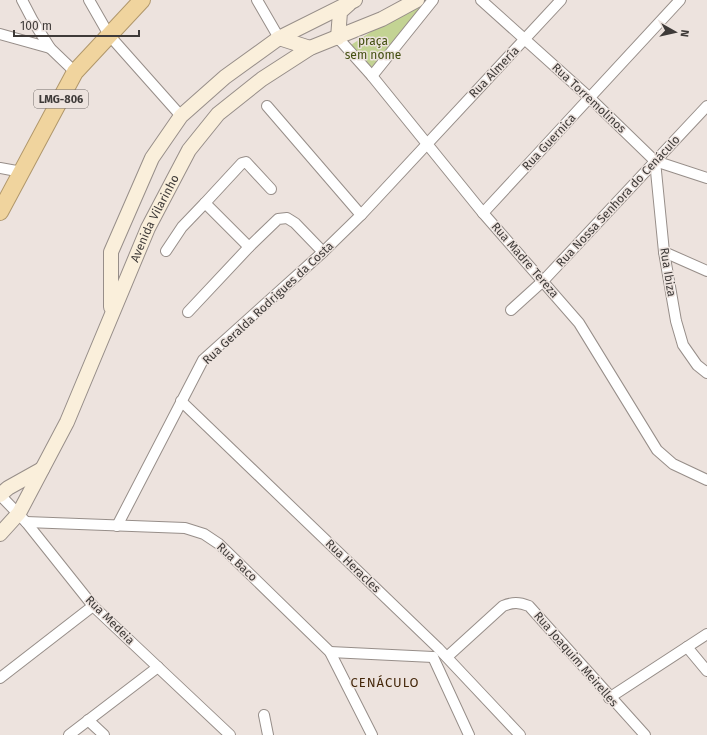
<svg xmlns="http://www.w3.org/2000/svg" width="707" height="735" font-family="'Fira Sans',sans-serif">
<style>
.green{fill:#c3d393}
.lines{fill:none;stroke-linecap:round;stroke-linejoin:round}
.minor-casing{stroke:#978e89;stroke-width:12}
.secondary-casing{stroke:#978e89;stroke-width:16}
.trunk-casing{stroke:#b0976b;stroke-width:18}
.minor{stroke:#fff;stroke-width:10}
.secondary{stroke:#faefdb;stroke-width:14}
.trunk{stroke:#f0d49e;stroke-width:16}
.labels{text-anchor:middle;stroke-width:3;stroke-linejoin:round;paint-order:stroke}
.shield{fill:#ede3de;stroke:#726d6a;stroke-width:1}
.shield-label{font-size:11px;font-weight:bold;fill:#3e3a38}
.park-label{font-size:12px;fill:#445011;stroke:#ede3de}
.street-label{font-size:12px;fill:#3e3a38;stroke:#ede3de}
.neighbourhood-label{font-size:13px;letter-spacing:1px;fill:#45280b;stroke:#ede3de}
</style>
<rect width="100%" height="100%" fill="#ede3de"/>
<polygon class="green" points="419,0 431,0 372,73 351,45"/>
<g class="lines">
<g class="minor-casing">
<g id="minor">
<polyline points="22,0 33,21 50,48 75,72"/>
<polyline points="89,0 109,35 181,116"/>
<polyline points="257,0 279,38"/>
<polyline points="481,0 590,98 655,161 707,178"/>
<polyline points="0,34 50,48"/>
<polyline points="338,38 372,76 483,213 579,323 657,450 673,464 707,480"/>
<polyline points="372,76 433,0"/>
<polyline points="267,106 361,215"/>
<polyline points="655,161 664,252 676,321 683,345 697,365 707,373"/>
<polyline points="0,168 22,172"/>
<polyline points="483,213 680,0"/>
<polyline points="249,247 205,203 242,163 246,162 271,189"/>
<polyline points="166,251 182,227 205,203"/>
<polyline points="664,252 707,271"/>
<polyline points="511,310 543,281 707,106"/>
<polyline points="188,312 249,247 278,219 287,218 295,223 323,252"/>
<polyline points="181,401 438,648 520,735"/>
<polyline points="0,495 26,522 93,606 230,735"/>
<polyline points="26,522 185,528 204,534 219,544 330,652 372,735"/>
<polyline points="117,526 203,360 323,252 361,215 561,0"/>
<polyline points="687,647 707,671"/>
<polyline points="330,652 433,657"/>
<polyline points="433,657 469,735"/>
<path d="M447,657l56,-51c10,-4 16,-4 26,0l116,129"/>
<polyline points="0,678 93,606"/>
<polyline points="609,698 707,634"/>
<polyline points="264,715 268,735"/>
<polyline points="88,720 104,735"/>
<polyline points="69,735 158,667"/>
</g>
</g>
<g class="secondary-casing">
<g id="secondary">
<polyline points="279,38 310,48"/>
<polyline points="338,38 340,12 349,4"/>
<polyline points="111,307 111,252 152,158 181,116 225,77 279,38 355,0"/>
<polyline points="0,495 8,488 42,469"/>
<path id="s1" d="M0,534l19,-21 48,-91 81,-194 41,-78 29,-36 44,-35 48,-31 72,-29 35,-19"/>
</g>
</g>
<g class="trunk-casing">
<polyline id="trunk" points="0,212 75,72 142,0"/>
</g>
<use href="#minor" class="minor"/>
<use href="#secondary" class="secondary"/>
<use href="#trunk" class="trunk"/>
</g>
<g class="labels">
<rect class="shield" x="34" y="90" width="54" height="18" rx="3"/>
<g class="shield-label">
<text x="61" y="103">LMG-806</text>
</g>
<g class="park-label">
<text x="373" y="45">praça<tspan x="373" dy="14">sem nome</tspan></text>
</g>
<g class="street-label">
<text transform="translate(494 72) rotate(-46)" y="4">Rua Almería</text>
<text transform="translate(589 98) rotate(43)" y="4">Rua Torremolinos</text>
<text transform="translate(549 142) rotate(-47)" y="4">Rua Guernica</text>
<text transform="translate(618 201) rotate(-47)" y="4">Rua Nossa Senhora do Cenáculo</text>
<text dy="4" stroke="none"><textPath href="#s1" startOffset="353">Avenida Vilarinho</textPath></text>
<text transform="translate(525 260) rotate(49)" y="4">Rua Madre Tereza</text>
<text transform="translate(668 272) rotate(81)" y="4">Rua Ibiza</text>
<text transform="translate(268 303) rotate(-43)" y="4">Rua Geralda Rodrigues da Costa</text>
<text transform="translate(237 562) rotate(43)" y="4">Rua Baco</text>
<text transform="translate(353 566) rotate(44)" y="4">Rua Heracles</text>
<text transform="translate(110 620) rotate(45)" y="4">Rua Medeia</text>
<text transform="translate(576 659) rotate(49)" y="4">Rua Joaquim Meirelles</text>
</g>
<g class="neighbourhood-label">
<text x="385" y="687">CENÁCULO</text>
</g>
</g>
<g transform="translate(675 32) rotate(98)" stroke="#ede3de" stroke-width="3" paint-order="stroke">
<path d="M0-3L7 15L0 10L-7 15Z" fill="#3e3a38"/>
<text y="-6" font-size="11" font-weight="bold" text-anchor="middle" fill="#3e3a38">N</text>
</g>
<path d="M14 30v6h125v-6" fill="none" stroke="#3e3a38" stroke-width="2"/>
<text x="20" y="30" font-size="12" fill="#3e3a38" stroke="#ede3de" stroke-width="3" paint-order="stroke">100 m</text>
</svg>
